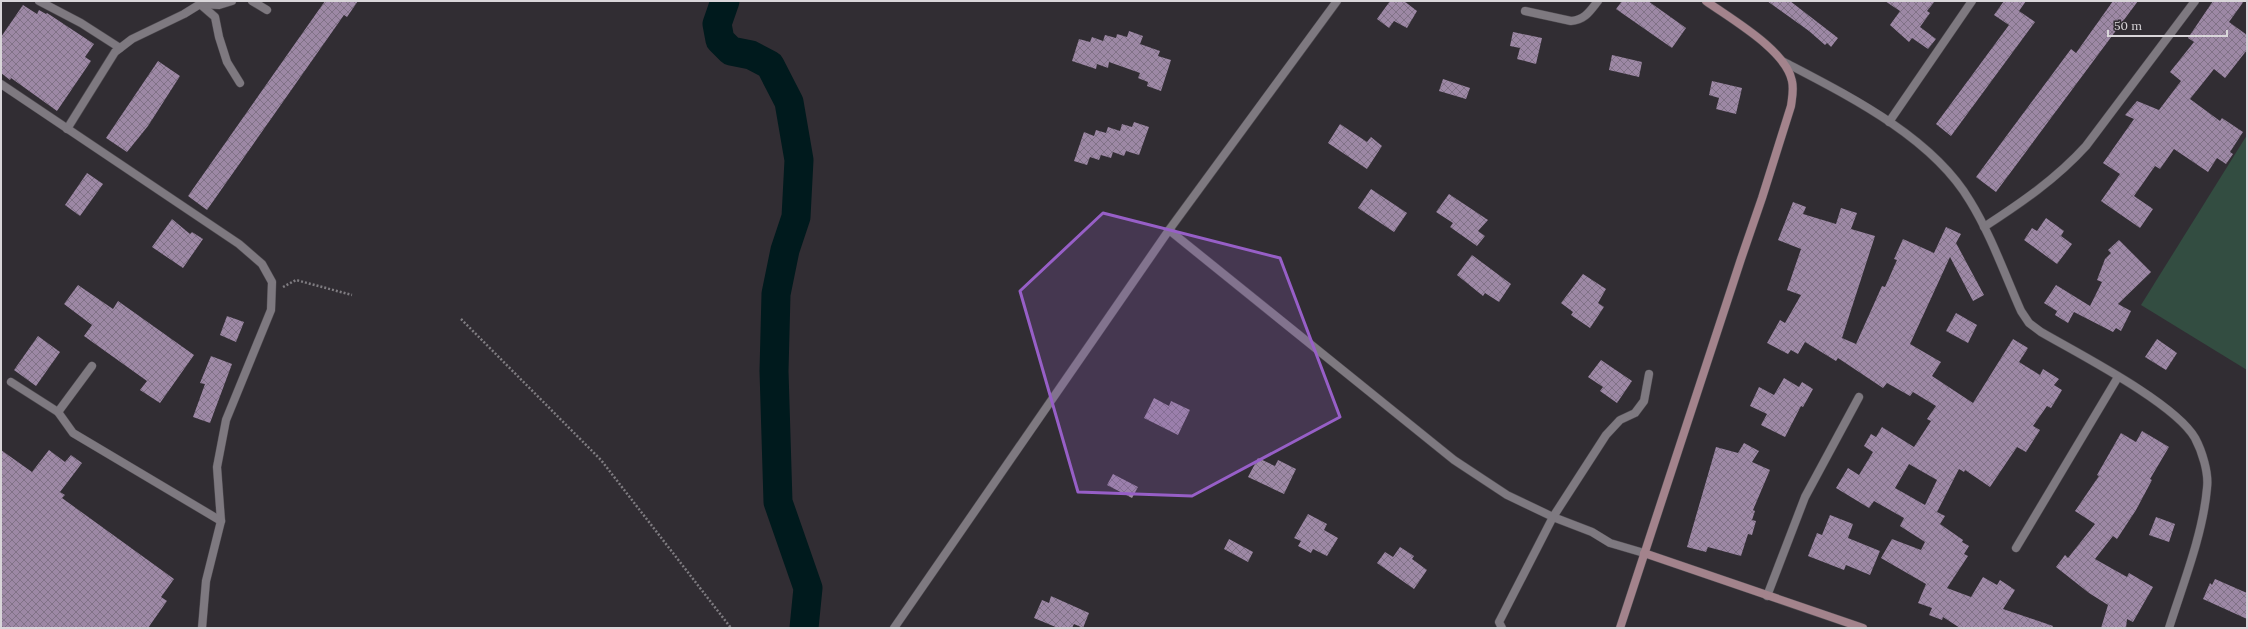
<svg xmlns="http://www.w3.org/2000/svg" width="2248" height="629" font-family="Lora,serif">
<style>
.garden{fill:#334d41}
.lines{fill:none;stroke-linecap:round;stroke-linejoin:round}
.river{stroke:#001a1d;stroke-width:29}
.building{fill:url(#building-cross-hatch);fill-rule:evenodd}
.lane-casing{stroke:#4f4b50;stroke-width:9}
.street-casing{stroke:#4f4b50;stroke-width:9}
.secondary-casing{stroke:#4f4b50;stroke-width:9}
.path{stroke:#7f7c81;stroke-width:2.5;stroke-dasharray:2 2;stroke-linecap:butt}
.lane{stroke:#7e7980;stroke-width:8}
.street{stroke:#7e7980;stroke-width:8}
.secondary{stroke:#a3838c;stroke-width:8}
.marked{fill:#975fc7;fill-opacity:0.2;stroke:#975fc7;stroke-width:3;stroke-linejoin:round}
</style>
<defs>
<pattern id="building-cross-hatch" width="8" height="8" patternUnits="userSpaceOnUse"><rect width="8" height="8" fill="#9d88a5"/><path d="M0 0l8 8M0 8l8-8" fill="none" stroke="#817287"/></pattern>
</defs>
<rect width="100%" height="100%" fill="#312d33"/>
<polygon class="garden" points="2247,135 2247,370 2141,305"/>
<g class="lines">
<polyline class="river" points="725,1 717,24 720,40 731,51 751,55 770,65 789,102 799,160 796,217 785,250 776,294 774,371 778,502 808,588 804,628"/>
</g>
<g class="building">
<polygon points="325,1 358,1 347,17 344,15 207,210 188,196"/>
<polygon points="1390,1 1404,1 1417,11 1407,28 1394,21 1389,28 1377,19"/>
<polygon points="1622,1 1648,1 1686,28 1672,48 1616,9"/>
<polygon points="1767,1 1790,1 1838,38 1831,47 1827,43 1825,45 1809,31"/>
<polygon points="1885,1 1935,1 1927,11 1930,13 1920,27 1936,39 1928,49 1912,38 1909,42 1890,25 1900,11"/>
<polygon points="2004,1 2026,1 2019,11 2035,22 1951,136 1936,124 2009,25 1994,15"/>
<polygon points="2113,1 2138,1 1996,192 1976,177 2071,49 2076,53"/>
<polygon points="2213,1 2244,1 2229,22 2247,35 2247,50 2225,78 2214,69 2190,99 2220,121 2222,118 2243,132 2230,152 2233,154 2226,164 2217,158 2208,172 2174,149 2160,169 2155,166 2134,196 2153,209 2140,228 2101,201 2120,174 2103,163 2134,119 2125,115 2137,101 2159,110 2181,81 2170,72 2194,42 2188,38"/>
<polygon points="23,5 37,14 39,10 46,14 47,13 94,44 85,57 91,61 57,111 11,78 10,80 1,73 1,37"/>
<polygon points="1129,31 1143,36 1140,44 1160,51 1158,56 1171,60 1161,91 1147,86 1148,82 1138,78 1140,73 1109,62 1108,68 1097,64 1096,69 1072,61 1079,39 1090,42 1092,37 1103,41 1105,35 1116,38 1117,34 1127,37"/>
<polygon points="1513,32 1542,38 1536,64 1517,59 1520,48 1510,46"/>
<polygon points="1612,55 1642,62 1639,77 1609,70"/>
<polygon points="158,61 180,76 148,126 127,152 106,138"/>
<polygon points="1443,79 1470,88 1466,99 1439,91"/>
<polygon points="1712,81 1742,88 1736,114 1716,109 1719,98 1709,95"/>
<polygon points="1134,122 1149,127 1139,155 1126,151 1124,156 1113,152 1111,158 1101,155 1099,160 1090,157 1087,165 1074,161 1084,132 1094,136 1096,130 1106,133 1108,127 1120,131 1122,124 1132,127"/>
<polygon points="1340,124 1367,142 1371,137 1382,146 1367,169 1328,143"/>
<polygon points="87,173 103,184 80,216 65,205"/>
<polygon points="1371,189 1407,213 1394,232 1358,208"/>
<polygon points="1449,194 1488,220 1478,231 1485,236 1477,246 1450,227 1453,223 1436,212"/>
<path d="M1793,202l13,5 -3,7 33,10 5,-16 16,5 -6,16 24,7 -33,102 14,6 26,-58 3,1 12,-27 -3,-1 9,-20 31,14 12,-26 15,7 -5,9 28,52 -11,6 -23,-44 -40,87 31,18 -9,14 41,27 40,-64 15,9 -9,14 21,13 3,-6 16,10 -5,6 8,5 -11,18 -4,-2 -14,20 7,4 -14,22 -9,-5 -27,40 -25,-17 -1,2 -5,-3 -22,43 8,4 -5,8 23,16 -1,2 7,4 -5,8 4,2 -21,32 24,9 12,-20 14,8 3,-5 15,10 -12,19 50,17 -1,2h-92l-17,-11 -1,3 -13,-5 3,-7 -14,-5 8,-19 -45,-26 11,-19 29,11 4,-8 -25,-16 4,-8 -30,-17 -5,7 -33,-20 12,-20 11,7 14,-23 -9,-6 7,-12 5,3 6,-10 32,20 17,-26 -4,-2 9,-13 -23,-14 -3,4 -23,-13 -4,5 -45,-30 -2,3 -31,-19 -7,12 -7,-4 -3,4 -21,-11 13,-23 5,3 16,-28 -14,-5 14,-41 -23,-9zM1909,464l28,16 -12,25 -30,-17z"/>
<polygon points="2046,218 2064,231 2061,236 2072,244 2057,264 2024,240 2032,228 2037,231"/>
<polygon points="172,219 190,234 192,232 203,239 183,268 152,247"/>
<polygon points="2119,240 2151,272 2118,304 2131,311 2121,331 2116,328 2113,332 2074,312 2068,323 2055,315 2057,311 2044,303 2056,285 2090,306 2102,282 2097,280 2105,259 2111,253 2108,250"/>
<polygon points="1472,255 1511,284 1499,302 1485,293 1483,296 1457,275"/>
<polygon points="1583,274 1606,289 1598,303 1604,307 1590,328 1571,315 1573,312 1561,303"/>
<polygon points="78,285 113,309 118,301 194,355 160,403 140,390 147,381 84,336 92,325 64,304"/>
<polygon points="1956,313 1977,325 1968,343 1946,331"/>
<polygon points="227,316 244,322 236,342 220,335"/>
<polygon points="38,336 60,352 36,386 14,370"/>
<polygon points="2157,339 2177,353 2166,370 2145,357"/>
<polygon points="211,356 232,364 210,423 193,417 205,384 200,383"/>
<polygon points="1601,360 1632,381 1617,403 1600,391 1603,387 1588,377"/>
<polygon points="1784,378 1799,387 1802,382 1813,389 1803,407 1801,406 1785,437 1761,425 1767,414 1750,406 1759,387 1774,395"/>
<polygon points="1154,398 1169,406 1171,401 1190,410 1178,435 1144,418"/>
<polygon points="2142,431 2169,447 2150,479 2152,480 2136,510 2117,539 2113,536 2095,559 2127,577 2129,573 2153,587 2133,622 2127,619 2126,628 2101,628 2108,605 2089,593 2056,567 2065,555 2068,558 2095,524 2075,511 2099,476 2097,475 2121,433 2136,442"/>
<polygon points="1744,443 1759,451 1752,462 1770,470 1753,510 1755,511 1752,520 1756,521 1752,535 1748,534 1741,556 1708,547 1706,552 1687,547 1716,447 1738,453"/>
<polygon points="1,450 32,472 49,450 65,462 71,455 82,463 60,492 65,495 62,498 174,579 161,597 167,601 148,628 1,628"/>
<polygon points="1258,458 1275,466 1278,460 1296,469 1284,494 1248,477"/>
<polygon points="1113,474 1138,487 1132,498 1107,485"/>
<polygon points="1308,514 1327,524 1324,530 1338,538 1327,556 1313,549 1311,553 1298,546 1301,541 1294,538"/>
<polygon points="1830,515 1853,524 1848,538 1880,551 1870,575 1846,565 1844,570 1808,556 1817,533 1822,535"/>
<polygon points="2156,517 2175,524 2169,542 2149,535"/>
<polygon points="1229,539 1253,552 1248,562 1224,549"/>
<polygon points="1400,547 1414,556 1412,559 1427,570 1414,589 1377,563 1385,552 1393,557"/>
<polygon points="2215,579 2247,593 2247,619 2203,599 2210,583 2212,585"/>
<polygon points="1051,596 1089,613 1083,628 1074,624 1072,628 1058,628 1034,618 1042,600 1049,603"/>
</g>
<g class="lines">
<g class="lane-casing">
<g id="lane">
<polyline points="39,1 81,23 120,48"/>
<polyline points="252,1 267,10"/>
<polyline points="200,4 215,17 219,37 227,62 240,83"/>
<polyline points="200,4 219,5 232,1"/>
<polyline points="67,129 115,52 132,39 184,14 205,1"/>
<polyline points="11,382 58,412 73,433 221,521"/>
<polyline points="58,412 92,366"/>
</g>
</g>
<g class="street-casing">
<g id="street">
<path d="M1525,11l46,10c14,-1 19,-10 27,-20"/>
<path d="M1784,62c65,34 148,75 186,139 21,34 35,74 51,110l8,12 12,9c38,22 134,71 154,106 7,13 14,35 12,50 -4,46 -24,96 -38,140"/>
<polyline points="1,84 239,244 262,264 272,282 271,310 226,420 217,467 221,521 206,581 202,628"/>
<polyline points="1889,122 1972,1"/>
<path d="M1984,227c37,-24 72,-48 102,-81l109,-145"/>
<polyline points="1169,230 1454,460 1507,495 1553,517 1592,532 1610,543 1644,553"/>
<polyline points="2016,548 2118,377"/>
<polyline points="1767,596 1805,497 1859,397"/>
<polyline points="894,628 1169,230 1337,1"/>
<polyline points="1502,628 1499,622 1553,517 1606,435 1620,420 1635,413 1644,401 1649,374"/>
</g>
</g>
<g class="secondary-casing">
<g id="secondary">
<polyline points="1644,553 1863,628"/>
<path d="M1620,628l121,-369 21,-61 29,-92c1,-8 3,-16 1,-25 -6,-31 -61,-62 -86,-80"/>
</g>
</g>
<g class="path">
<polyline points="283,287 296,280 352,295"/>
<polyline points="461,319 601,460 731,628"/>
</g>
<use href="#lane" class="lane"/>
<use href="#street" class="street"/>
<use href="#secondary" class="secondary"/>
</g>
<path class="marked" d="M1103,213l177,45 60,159 -148,79 -114,-4 -58,-201z"/>
<rect width="2248" height="629" fill="none" stroke="#d9d6da" stroke-width="4"/>
<path d="M2108 30v6h119v-6" fill="none" stroke="#d9d6da" stroke-width="2"/>
<text x="2114" y="30" font-size="12" fill="#d9d6da" stroke="#312d33" stroke-width="3" paint-order="stroke">50 m</text>
</svg>
